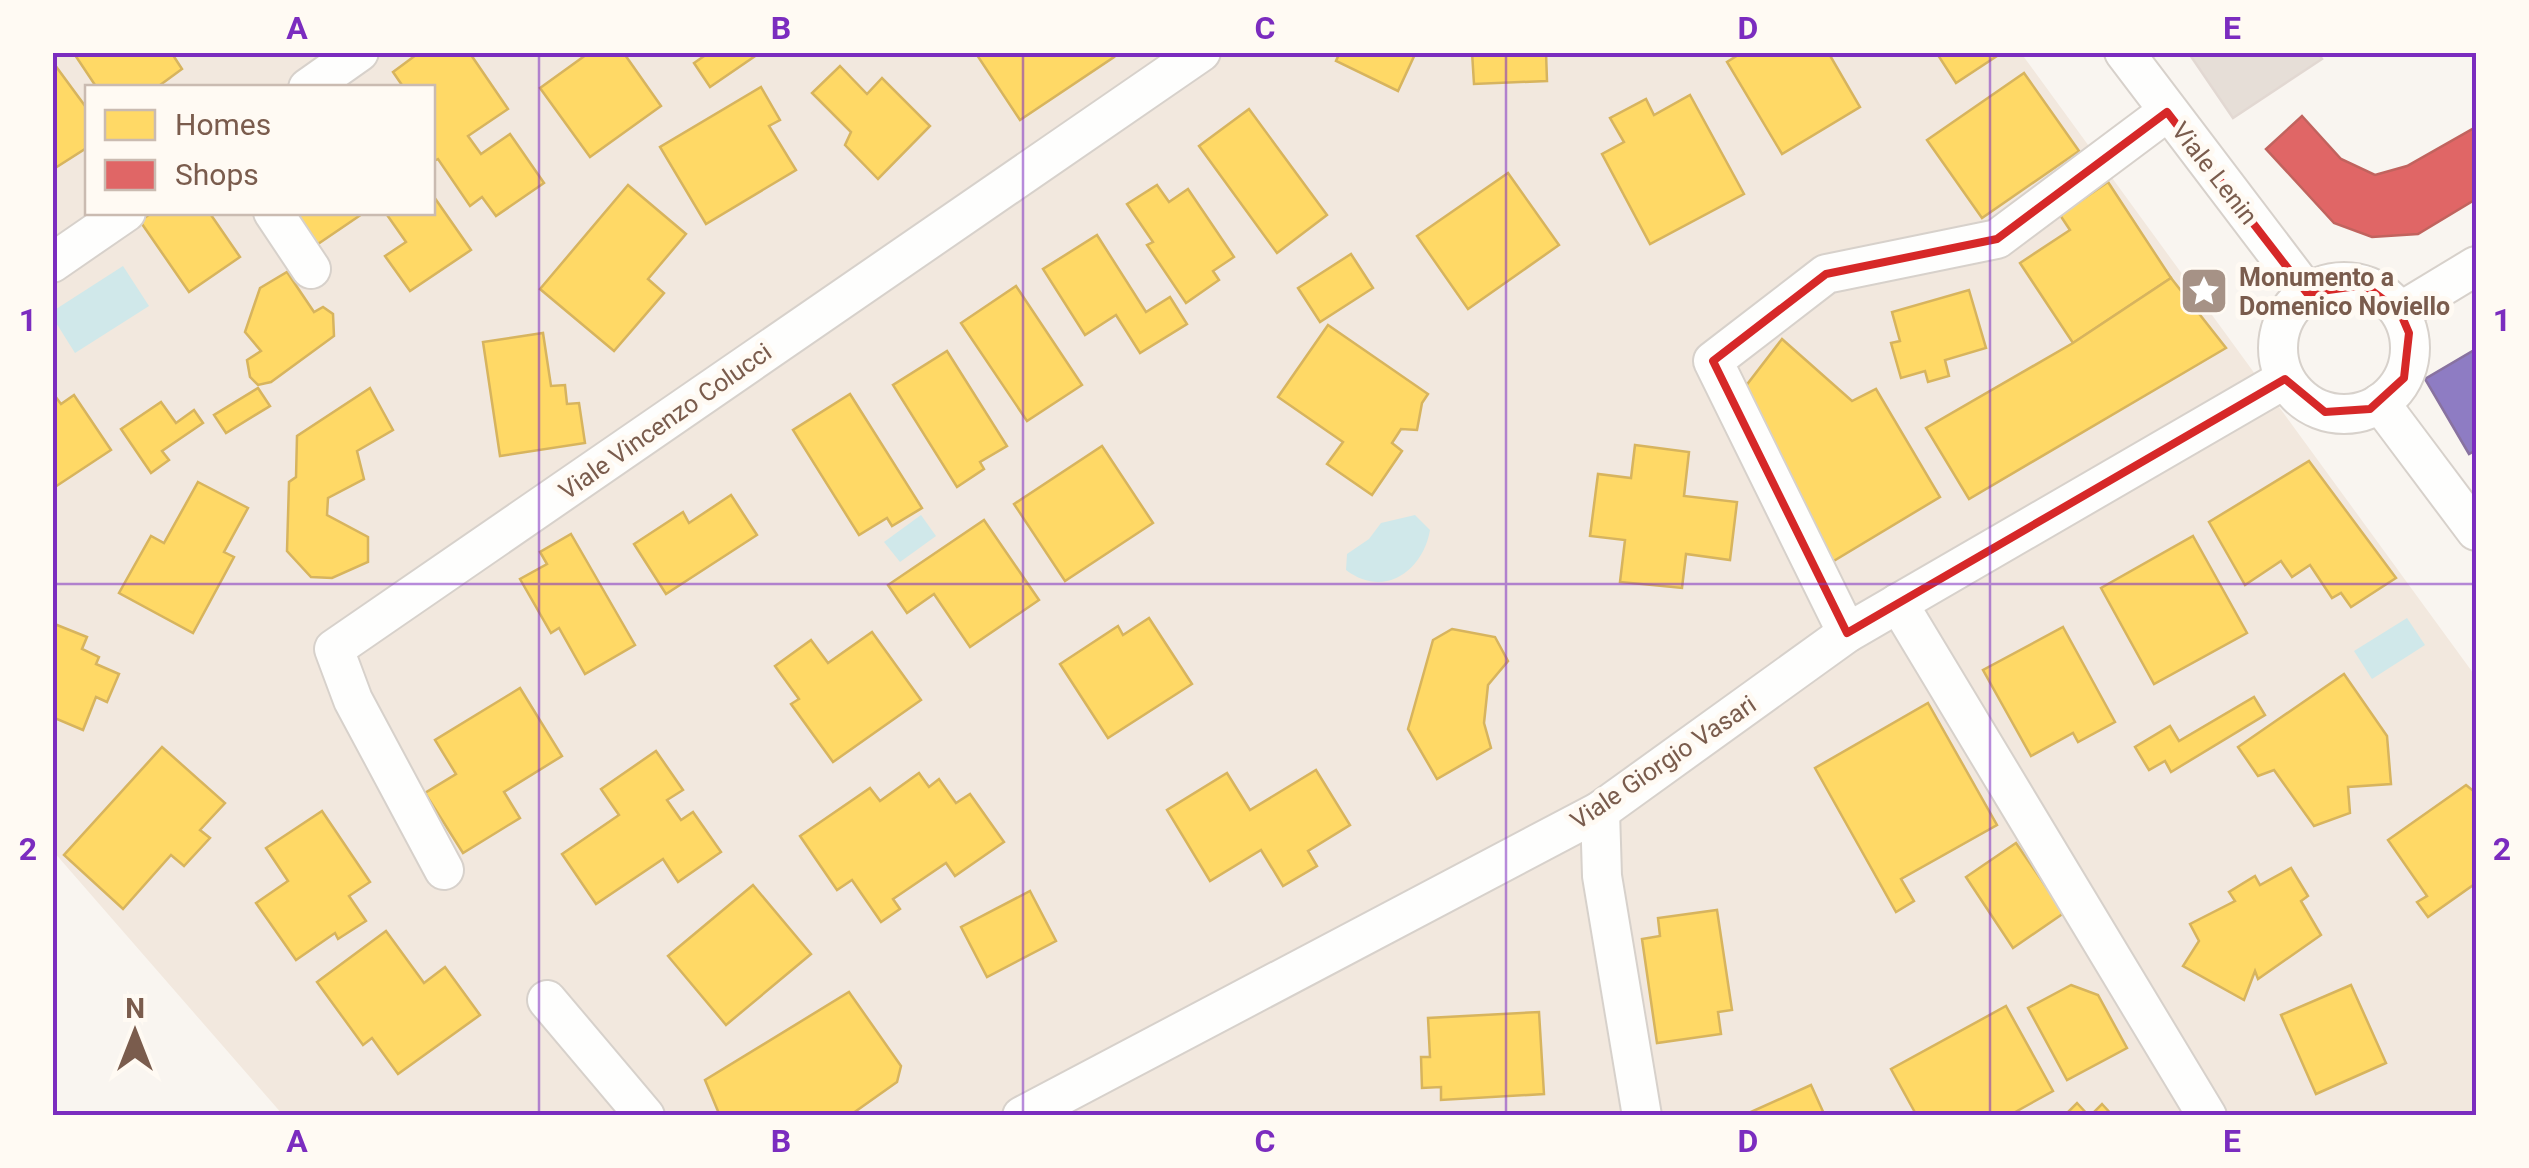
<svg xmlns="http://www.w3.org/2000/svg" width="2529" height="1168" font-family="Roboto,sans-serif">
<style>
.residential{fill:#f2e8de;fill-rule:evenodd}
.water{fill:#d0e8ea}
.homes{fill:#ffd966;stroke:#d7b45e;stroke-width:2.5}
.shops{fill:#e06666;stroke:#c1635e;stroke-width:2.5}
.offices{fill:#8e7cc3;stroke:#8872a0;stroke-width:2.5}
.building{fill:#e6ded7;stroke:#e2d8d2;stroke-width:2.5}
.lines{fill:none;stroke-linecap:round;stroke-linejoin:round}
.street-casing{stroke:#d7d1cb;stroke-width:42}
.street{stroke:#fefefd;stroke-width:38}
.marked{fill:none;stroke:#d62828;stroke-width:8;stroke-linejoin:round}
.grid{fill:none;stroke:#7b2cbf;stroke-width:2.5;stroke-opacity:0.55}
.labels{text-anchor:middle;stroke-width:10;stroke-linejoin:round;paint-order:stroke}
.street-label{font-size:25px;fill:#7a5c4d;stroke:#fffaf3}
.poi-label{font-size:25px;font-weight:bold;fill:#7a5c4d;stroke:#fffaf3;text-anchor:start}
.neatline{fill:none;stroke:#7b2cbf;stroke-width:4}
.grid-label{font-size:32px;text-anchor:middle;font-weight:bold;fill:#7b2cbf}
</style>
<rect width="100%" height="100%" fill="#f9f5f0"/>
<path class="residential" d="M52,53h1969l455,624v438h-2193l-230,-264zM88,88h344v124h-344z"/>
<g class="water">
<polygon points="123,266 149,306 75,353 53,318 53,311"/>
<polygon points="921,515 936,536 900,562 884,542"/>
<path d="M1415,515l15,15c-7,41 -46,69 -84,40l1,-16 22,-15 12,-16z"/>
<polygon points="2407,618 2425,645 2372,679 2354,651"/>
</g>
<g class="homes">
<polygon points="73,52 171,52 182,69 156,88 97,88"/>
<polygon points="420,52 452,52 454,55 469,52 508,109 468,136 481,154 510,134 544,183 496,216 482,197 470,206 438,159 432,162 432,88 404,88 393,72"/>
<polygon points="590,52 623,52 661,106 590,157 540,88"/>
<polygon points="710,52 761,52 710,87 694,63"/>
<polygon points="975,52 1111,52 1114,57 1020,120"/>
<polygon points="1340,52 1416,52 1398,91 1336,61"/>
<polygon points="1472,52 1546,52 1547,81 1474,84"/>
<polygon points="1743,52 1828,52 1860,107 1782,154 1727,62"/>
<polygon points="1936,52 2003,52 1956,83"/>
<polygon points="52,61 88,110 88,147 52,170"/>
<polygon points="840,66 867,94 882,78 930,126 878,179 845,145 851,132 812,93"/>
<polygon points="2024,73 2079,151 1982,218 1927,140"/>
<polygon points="761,87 780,120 769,126 796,170 706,224 660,147"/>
<polygon points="1690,95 1744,194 1650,244 1602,154 1624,142 1610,118 1646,99 1654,115"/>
<polygon points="1249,109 1327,215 1277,253 1199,146"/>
<polygon points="1508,173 1559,245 1468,309 1417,236"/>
<polygon points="2108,182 2171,278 2073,343 2020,263 2070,230 2060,215"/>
<polygon points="628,185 686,234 648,279 664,293 614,351 540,289"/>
<polygon points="1157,185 1169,202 1188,189 1234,257 1213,271 1219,280 1186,303 1147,245 1153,242 1127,204"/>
<polygon points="432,194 471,250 410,291 385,256 406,242 385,212 432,212"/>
<polygon points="153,212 209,212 240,257 189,292 140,221"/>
<polygon points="292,212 365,212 315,246"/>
<polygon points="1097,235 1146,312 1170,297 1187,324 1140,353 1116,315 1085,335 1043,269"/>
<polygon points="1351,254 1373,288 1320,322 1298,288"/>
<polygon points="287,272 314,312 323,307 333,314 334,336 271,382 258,385 250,377 247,360 261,351 245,332 260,288"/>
<polygon points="2171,278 2226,348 1969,499 1926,428 2073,343"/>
<polygon points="1016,286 1082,385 1027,421 961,323"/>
<polygon points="1969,290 1986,348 1945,360 1949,376 1928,382 1925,371 1901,378 1891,343 1900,341 1892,312"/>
<polygon points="1328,325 1428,394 1422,403 1417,430 1401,429 1392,443 1402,451 1372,495 1327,464 1343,442 1278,397"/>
<polygon points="543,333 551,386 565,385 567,404 579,403 585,443 500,456 483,342"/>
<polygon points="1782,339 1852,401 1876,389 1940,497 1827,565 1742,391"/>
<polygon points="947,351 1007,446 980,462 984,469 957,487 893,385"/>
<polygon points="258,388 270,406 226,433 214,415"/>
<polygon points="370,388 393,430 357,451 364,479 328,498 327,515 368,537 368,562 332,578 311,577 287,551 289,482 296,477 297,436"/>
<polygon points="52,392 61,404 74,395 111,450 52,489"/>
<polygon points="850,394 922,508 892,526 887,518 859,535 793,430"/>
<polygon points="161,402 176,423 194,410 203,423 162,451 169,460 151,473 121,429"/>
<polygon points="1635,445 1689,452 1684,496 1737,502 1730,560 1686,554 1682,588 1620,582 1625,540 1590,536 1598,474 1631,478"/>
<polygon points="1102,446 1153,523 1065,581 1014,504"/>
<polygon points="2309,461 2396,578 2351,607 2341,593 2332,598 2310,565 2292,577 2281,561 2245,585 2209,522"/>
<polygon points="198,482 248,508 224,552 234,557 193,633 119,593 151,536 164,543"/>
<polygon points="731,495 757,535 666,594 634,544 683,512 689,523"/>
<polygon points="984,520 1039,600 970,647 934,594 907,613 888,585"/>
<polygon points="571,534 635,645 585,674 559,628 551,633 520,579 547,564 540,552"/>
<polygon points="2193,536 2247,633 2154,684 2101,588"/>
<polygon points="1149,618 1192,684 1108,738 1060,664 1118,626 1123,635"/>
<polygon points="52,623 87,637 82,649 99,657 96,664 119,674 107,702 96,697 83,730 52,717"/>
<polygon points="2063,627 2115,722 2078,742 2073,733 2031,756 1983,670"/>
<polygon points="1452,629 1495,637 1508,661 1488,685 1484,723 1491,748 1437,779 1408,729 1433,640"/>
<polygon points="872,632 921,700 833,762 791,704 799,699 775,666 811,640 828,663"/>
<polygon points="2344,674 2387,736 2391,784 2348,787 2350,813 2314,826 2274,770 2258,776 2238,747"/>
<polygon points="520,688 562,756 504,792 520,818 463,853 425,793 456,774 435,740"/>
<polygon points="2254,697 2265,715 2171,772 2165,761 2149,770 2135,747 2170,726 2179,741"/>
<polygon points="1928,703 1997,825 1901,879 1914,901 1896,912 1815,768"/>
<polygon points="162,747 225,803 200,830 210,838 184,866 171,855 123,909 64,855"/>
<polygon points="656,751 683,790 667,800 681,820 693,812 721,852 678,882 663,859 596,904 562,854 619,815 601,789"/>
<polygon points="1316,770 1350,825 1308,851 1317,866 1283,886 1261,850 1210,881 1167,810 1227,773 1250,810"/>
<polygon points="919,773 929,787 939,779 956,803 970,794 1004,842 955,876 946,863 893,899 900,909 881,922 852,880 837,890 800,836 870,788 880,801"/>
<polygon points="2466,785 2476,793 2476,883 2428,917 2417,902 2427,896 2388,840"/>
<polygon points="322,811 370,882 349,896 366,921 338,939 335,933 296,960 256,903 288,881 266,848"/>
<polygon points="2016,843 2064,913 2013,948 1966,877"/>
<polygon points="2291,868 2308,896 2301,901 2321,935 2258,979 2255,971 2244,1000 2183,966 2199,941 2190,924 2235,901 2229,892 2255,876 2260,885"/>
<polygon points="753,885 811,954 726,1025 668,956"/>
<polygon points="1030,891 1056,941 987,977 961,927"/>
<polygon points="1717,910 1732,1010 1718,1012 1721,1034 1657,1043 1642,939 1660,936 1658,918"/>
<polygon points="386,931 424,983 445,967 480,1015 398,1074 372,1038 363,1045 317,982"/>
<polygon points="2071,985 2098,995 2127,1048 2067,1080 2028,1008"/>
<polygon points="2351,985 2386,1063 2316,1094 2281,1015"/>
<polygon points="849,992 901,1066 897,1082 849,1116 720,1116 705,1080"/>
<polygon points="2006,1006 2053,1091 2008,1116 1917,1116 1891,1069"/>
<polygon points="1539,1012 1544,1094 1441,1100 1441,1087 1422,1088 1421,1057 1430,1057 1428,1018"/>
<polygon points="1811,1085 1825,1116 1742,1116"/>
<polygon points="2077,1103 2089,1116 2064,1116"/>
<polygon points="2102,1104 2113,1116 2090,1116"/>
</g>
<polygon class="shops" points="2302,116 2341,159 2375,175 2407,166 2476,127 2476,199 2418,234 2372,237 2334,223 2266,149"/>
<polygon class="offices" points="2476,349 2476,450 2469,454 2425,379"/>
<polygon class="building" points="2188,52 2317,52 2322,59 2233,118"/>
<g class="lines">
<g class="street-casing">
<g id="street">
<polyline points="2124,52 2307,293"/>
<polyline points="308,88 359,52"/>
<polyline points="273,212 311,269"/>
<polyline points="52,263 126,212"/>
<circle cx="2344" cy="348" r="66"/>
<polyline points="2400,312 2476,266"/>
<polyline points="2380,403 2476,531"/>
<polyline points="1898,603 2207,1116"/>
<polyline points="1847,633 1713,361 1826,274 1997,239 2167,112"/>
<polyline points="1600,811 1602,876 1642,1116"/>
<polyline points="444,870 353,700 334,649 1201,52"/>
<polyline points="547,1000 645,1116"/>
<polyline points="1022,1116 1600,811 1847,633 2285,379"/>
</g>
</g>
<use href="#street" class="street"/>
</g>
<path class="marked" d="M2167,112l140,181 57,-8 36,27 9,21 -5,45 -34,31 -45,3 -40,-33 -438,254 -134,-272 113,-87 171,-35z"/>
<path class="grid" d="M539,52v1064M1023,52v1064M1506,52v1064M1990,52v1064M52,584h2424"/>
<defs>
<g id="sight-square" transform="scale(2.5)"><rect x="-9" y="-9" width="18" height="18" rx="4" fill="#a69286" stroke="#fffaf3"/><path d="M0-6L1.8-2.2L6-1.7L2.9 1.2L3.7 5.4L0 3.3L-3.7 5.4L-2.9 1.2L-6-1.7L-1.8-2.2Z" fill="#fff"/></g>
</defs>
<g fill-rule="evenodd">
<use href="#sight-square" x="2204" y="291"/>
</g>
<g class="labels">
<g class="street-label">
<text transform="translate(2215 173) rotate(52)" y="9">Viale Lenin</text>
<text transform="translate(665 421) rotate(-35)" y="9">Viale Vincenzo Colucci</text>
<text transform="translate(1663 762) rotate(-34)" y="9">Viale Giorgio Vasari</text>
</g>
<g class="poi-label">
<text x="2239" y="286">Monumento a<tspan x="2239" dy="29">Domenico Noviello</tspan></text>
</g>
</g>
<rect width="2529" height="1168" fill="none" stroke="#fffaf3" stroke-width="110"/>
<rect x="85" y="85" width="350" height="130" fill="#fffaf3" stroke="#cabbb1" stroke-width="2.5"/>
<rect x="105" y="110" width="50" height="30" fill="#ffd966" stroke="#cabbb1" stroke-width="2.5"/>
<text x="175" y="135" font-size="30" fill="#7a5c4d">Homes</text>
<rect x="105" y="160" width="50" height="30" fill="#e06666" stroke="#cabbb1" stroke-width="2.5"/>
<text x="175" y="185" font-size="30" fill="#7a5c4d">Shops</text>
<g transform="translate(135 1033)" stroke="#fffaf3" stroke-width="8" paint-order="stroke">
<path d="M0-8L18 38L0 25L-18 38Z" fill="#7a5c4d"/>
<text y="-15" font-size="28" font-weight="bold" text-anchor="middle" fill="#7a5c4d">N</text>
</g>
<rect x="55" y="55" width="2419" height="1058" class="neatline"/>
<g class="grid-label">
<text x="297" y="39">A</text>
<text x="781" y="39">B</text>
<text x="1265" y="39">C</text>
<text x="1748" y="39">D</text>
<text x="2232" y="39">E</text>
<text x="28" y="331">1</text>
<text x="2502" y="331">1</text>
<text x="28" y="860">2</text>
<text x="2502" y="860">2</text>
<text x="297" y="1152">A</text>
<text x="781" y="1152">B</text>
<text x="1265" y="1152">C</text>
<text x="1748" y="1152">D</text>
<text x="2232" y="1152">E</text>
</g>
</svg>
